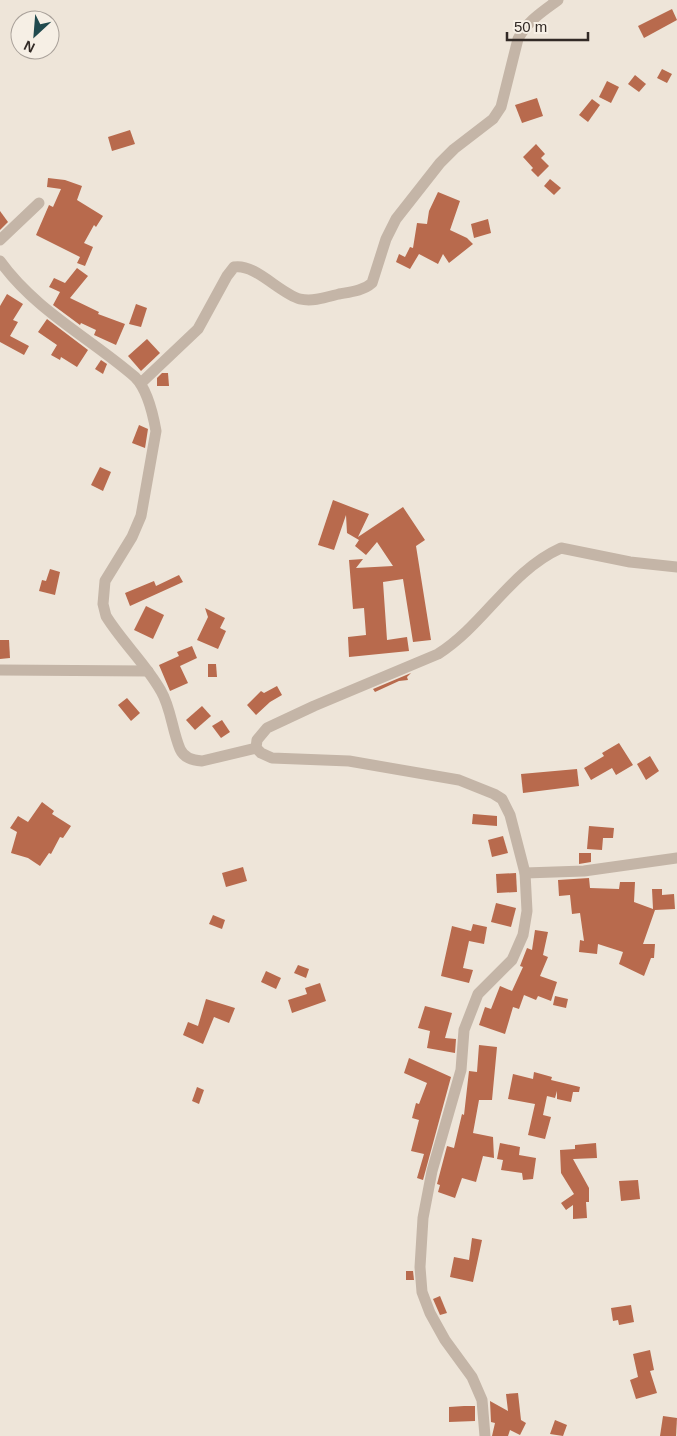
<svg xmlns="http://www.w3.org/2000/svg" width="677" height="1436" font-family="Arial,sans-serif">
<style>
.building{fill:#b86a4d}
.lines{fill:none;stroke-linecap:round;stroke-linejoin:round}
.minor{stroke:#c4b5a7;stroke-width:11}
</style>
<rect width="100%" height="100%" fill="#eee5d9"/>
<g class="building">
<polygon points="672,9 677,20 644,38 638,26"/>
<polygon points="662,69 672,74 667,83 657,78"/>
<polygon points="635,75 646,84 639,92 628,84"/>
<polygon points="607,81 619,87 611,103 599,97"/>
<polygon points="537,98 543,116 522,123 515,105"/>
<polygon points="592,99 600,105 588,122 579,115"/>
<polygon points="130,130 135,144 112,151 108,137"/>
<polygon points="536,144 545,154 541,158 549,166 538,177 531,170 533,168 523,157"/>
<polygon points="48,178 65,180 82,186 77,200 103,216 96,227 94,225 84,243 93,247 85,266 77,263 80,257 36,235 49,205 53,207 61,189 47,187"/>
<polygon points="550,179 561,188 554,195 544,186"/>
<polygon points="438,192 460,201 450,230 467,238 473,244 449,263 443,254 438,264 419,254 410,269 396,262 399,254 405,257 410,247 413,248 417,223 427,224 429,211"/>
<polygon points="0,211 8,222 0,230"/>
<polygon points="488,219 491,233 474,238 471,224"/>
<polygon points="77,268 88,276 70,298 99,312 98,314 125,324 116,345 94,335 96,330 81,323 80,325 53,305 60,292 49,287 54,278 65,283"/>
<polygon points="7,294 23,304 13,320 18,322 10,336 29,346 24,355 0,342 0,306"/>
<polygon points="136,304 147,308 141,327 129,324"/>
<polygon points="47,319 88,350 77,367 61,357 60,360 51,355 57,345 38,332"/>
<polygon points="147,339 160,353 141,371 128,356"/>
<polygon points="101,360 107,364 103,374 95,369"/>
<polygon points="162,373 168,373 169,386 157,386 157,378"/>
<polygon points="139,425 148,429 145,448 132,443"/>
<polygon points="100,467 111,472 103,491 91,485"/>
<polygon points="333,500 369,514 358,537 403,507 425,540 416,546 431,640 413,642 403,579 383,582 387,640 407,637 409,651 349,657 348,637 366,635 364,608 353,609 349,560 363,559 356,568 393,566 377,542 366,555 355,546 359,540 347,533 346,515 334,550 318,545"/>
<polygon points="50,569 60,572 55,595 39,591 42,580 46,581"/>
<polygon points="179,575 183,582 130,606 125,593 154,581 156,586"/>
<polygon points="146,606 164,615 153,639 134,630"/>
<polygon points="205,608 225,618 220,628 226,631 218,649 197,640 208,617"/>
<polygon points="0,640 9,640 10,658 0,659"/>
<polygon points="192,646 197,658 180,666 188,683 170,691 159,665 179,656 177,652"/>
<polygon points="208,664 216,664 217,677 208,677"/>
<polygon points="411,673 407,677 408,680 399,681 375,692 373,689"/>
<polygon points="277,686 282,695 270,702 256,715 247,705 261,691 264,693"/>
<polygon points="127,698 140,713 131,721 118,705"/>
<polygon points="202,706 211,716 195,730 186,720"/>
<polygon points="222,720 230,732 221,738 212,726"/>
<polygon points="619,743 633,765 616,775 612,768 591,780 584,768 604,756 602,753"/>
<polygon points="650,756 659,771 646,780 637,764"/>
<polygon points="577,769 579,786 523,793 521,774"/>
<polygon points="42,802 54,811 52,814 71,826 63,838 60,837 51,854 49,853 40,866 28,858 11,853 17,832 10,828 18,816 28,822"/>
<polygon points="473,814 497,816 497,826 472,824"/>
<polygon points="589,826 614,828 613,838 603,838 602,850 587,849"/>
<polygon points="503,836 508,853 492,857 488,840"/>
<polygon points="579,853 591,853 591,862 579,864"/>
<polygon points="243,867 247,881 226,887 222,873"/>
<polygon points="516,873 517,892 497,893 496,874"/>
<polygon points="589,878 590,888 619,889 620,882 635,882 634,902 653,909 652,889 662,889 662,895 674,894 675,909 655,910 643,944 655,944 654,958 651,958 644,976 619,964 623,952 598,944 597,954 579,952 580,940 584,941 580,913 572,914 570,895 559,896 558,880"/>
<polygon points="496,903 516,908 511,927 491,922"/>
<polygon points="213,915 225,920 222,929 209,924"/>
<polygon points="473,924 487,927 484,944 469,941 463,968 473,970 469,983 441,976 452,926 471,931"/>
<polygon points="535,930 548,932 543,955 548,957 540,976 557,982 551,1001 538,996 536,1000 524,995 519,1009 513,1007 505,1034 479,1025 485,1007 491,1009 500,986 512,991 523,967 520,966 527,948 532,950"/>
<polygon points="298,965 309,969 306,978 294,973"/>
<polygon points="266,971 281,978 276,989 261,982"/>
<polygon points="320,983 326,1001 292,1013 288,1000 307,994 305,988"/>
<polygon points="555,996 568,999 566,1008 553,1005"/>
<polygon points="206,999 235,1008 229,1023 214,1017 203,1044 183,1035 188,1022 198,1026"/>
<polygon points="425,1006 452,1013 445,1038 456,1039 455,1053 427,1048 430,1031 418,1028"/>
<polygon points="479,1045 497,1047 492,1100 479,1100 473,1133 493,1137 494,1158 483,1156 476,1182 462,1178 455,1198 438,1192 440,1185 437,1184 447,1146 454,1148 462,1114 464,1115 469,1071 477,1072"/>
<polygon points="409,1058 451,1077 423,1180 417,1178 424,1154 411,1151 419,1120 412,1118 416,1103 419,1104 427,1083 404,1073"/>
<polygon points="534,1072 552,1077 551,1080 580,1087 579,1092 573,1092 571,1102 557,1099 557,1091 555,1098 547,1096 543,1115 551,1117 545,1139 528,1135 535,1104 508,1099 513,1074 533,1079"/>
<polygon points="197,1087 204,1090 199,1104 192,1101"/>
<polygon points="500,1143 520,1147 519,1155 536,1158 533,1179 523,1180 522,1173 501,1170 503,1160 497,1159"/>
<polygon points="596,1143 597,1158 573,1159 589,1188 589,1202 586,1202 587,1218 573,1219 573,1205 566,1210 561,1203 574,1194 561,1173 560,1150 575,1149 575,1145"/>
<polygon points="638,1180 640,1199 621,1201 619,1181"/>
<polygon points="472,1238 482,1240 473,1282 450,1277 454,1257 469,1260"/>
<polygon points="406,1271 413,1271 414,1280 406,1280"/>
<polygon points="440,1296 447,1313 440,1315 433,1299"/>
<polygon points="631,1305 634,1322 619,1325 618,1320 613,1321 611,1308"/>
<polygon points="650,1350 654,1370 650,1371 657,1393 636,1399 630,1380 638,1377 633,1354"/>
<polygon points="518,1393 521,1420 526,1423 520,1435 510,1430 508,1436 492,1436 495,1423 491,1422 490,1401 508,1411 506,1394"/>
<polygon points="464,1406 475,1406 475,1421 449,1422 449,1407"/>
<polygon points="663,1416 677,1418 676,1436 660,1436"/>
<polygon points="555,1420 567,1425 563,1436 550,1434"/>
</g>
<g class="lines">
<g class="minor">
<polyline points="0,240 39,203"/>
<path d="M0,261c35,49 90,77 135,116 12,12 18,37 21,54l-15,85 -9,21 -27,44 -2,23 3,12c16,26 40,48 55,75 10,17 11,39 19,58 4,9 12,11 22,12l54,-13"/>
<path d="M141,383l57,-54 29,-53 7,-9c21,-4 46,27 66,32 13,3 27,-2 39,-5 11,-2 24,-3 33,-11l14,-44 10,-20 44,-56 14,-14 39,-30 8,-12 17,-68c9,-18 24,-27 40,-39"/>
<polyline points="0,670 148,671"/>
<polyline points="525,873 584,871 677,858"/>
<path d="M485,1436l-3,-36 -10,-23 -27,-37 -15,-27 -8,-21 -2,-25 3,-49 9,-47 29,-101 3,-40 14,-36 34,-34 11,-25 4,-24 -2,-38 -15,-58 -8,-16 -8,-5 -35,-14 -110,-19 -77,-3 -11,-5 -5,-5 1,-8 10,-12 47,-22 124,-52c46,-29 72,-83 123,-106l69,14 47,5"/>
</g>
</g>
<g transform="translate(35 35) rotate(206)"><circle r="24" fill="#f6efe5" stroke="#a8a099"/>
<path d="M0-4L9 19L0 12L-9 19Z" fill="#214a4e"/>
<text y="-8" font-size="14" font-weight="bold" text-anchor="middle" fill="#322a26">N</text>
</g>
<path d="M507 32v8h81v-8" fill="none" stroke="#322a26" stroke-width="2.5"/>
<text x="514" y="32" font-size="15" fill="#322a26" stroke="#f6efe5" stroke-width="4" paint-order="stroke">50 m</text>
</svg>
